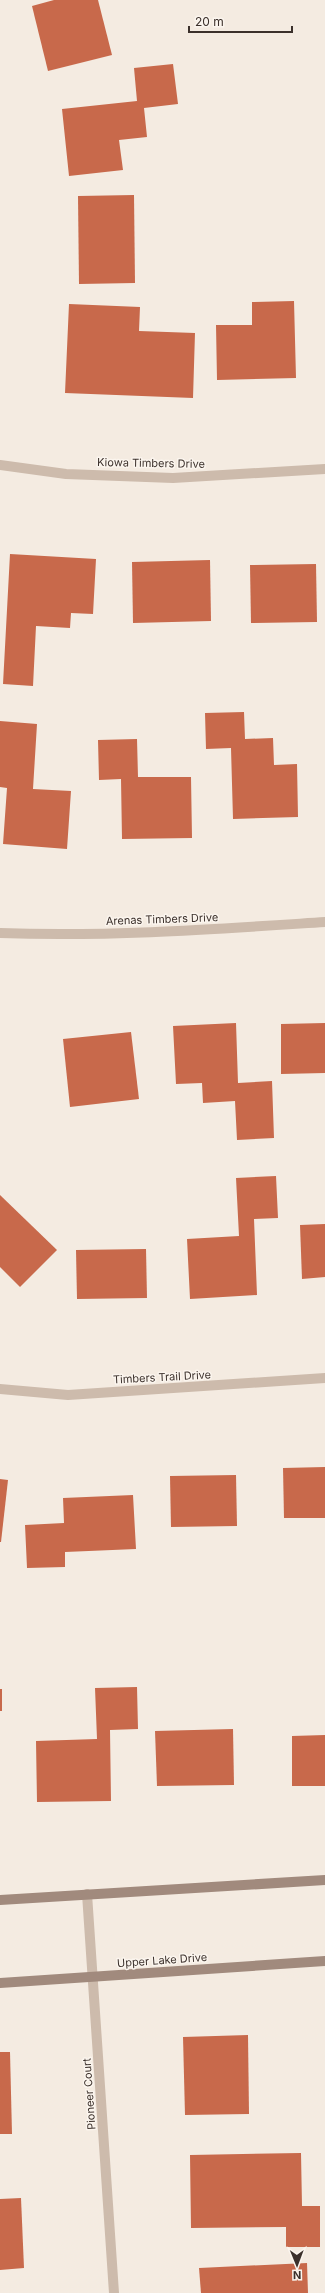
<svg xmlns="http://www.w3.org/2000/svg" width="325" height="2293" font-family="Inter,sans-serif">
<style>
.building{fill:#c8694b}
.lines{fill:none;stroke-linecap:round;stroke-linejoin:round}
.street{stroke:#cdbbac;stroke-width:10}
.secondary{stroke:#a18a7d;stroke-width:10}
.labels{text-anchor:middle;stroke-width:3;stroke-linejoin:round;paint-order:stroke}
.street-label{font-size:11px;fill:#3b302b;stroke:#fbf5ee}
</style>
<rect width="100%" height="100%" fill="#f4ebe1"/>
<g class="building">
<polygon points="54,0 98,0 112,55 48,71 32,6"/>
<polygon points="173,64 178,104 144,108 147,137 119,140 123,170 69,176 62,109 137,101 134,68"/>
<polygon points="134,195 135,283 79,284 78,196"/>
<polygon points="294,301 296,378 217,380 216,325 252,325 252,302"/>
<polygon points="69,304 140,307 139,331 195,333 193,398 65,393"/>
<polygon points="10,554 96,559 93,614 71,613 70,628 36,626 33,686 3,684"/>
<polygon points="210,560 211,621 133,623 132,562"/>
<polygon points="316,564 317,622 251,623 250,565"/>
<polygon points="244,712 245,739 273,738 274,765 297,764 298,817 233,819 231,748 206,749 205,713"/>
<polygon points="0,721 37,724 33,789 71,791 67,849 3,844 7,788 0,787"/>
<polygon points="137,739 138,777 191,777 192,838 122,839 121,779 99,780 98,740"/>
<polygon points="236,1023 238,1083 272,1081 274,1138 237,1140 235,1101 203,1103 202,1083 176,1084 173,1026"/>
<polygon points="325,1023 325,1073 281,1074 281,1024"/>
<polygon points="131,1032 139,1099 70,1107 63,1039"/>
<polygon points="276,1176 278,1218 254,1219 257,1295 190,1299 187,1239 239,1236 236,1178"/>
<polygon points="0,1195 57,1250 20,1287 0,1267"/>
<polygon points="325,1224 325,1277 302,1279 300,1225"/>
<polygon points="146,1249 147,1298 77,1299 76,1250"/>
<polygon points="325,1467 325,1518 284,1518 283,1468"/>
<polygon points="236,1475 237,1526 171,1527 170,1476"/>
<polygon points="0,1479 8,1480 1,1542 0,1542"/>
<polygon points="133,1495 136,1549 65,1552 65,1567 27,1568 25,1525 64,1523 63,1498"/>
<polygon points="137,1687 138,1729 110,1730 111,1801 37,1802 36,1741 97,1739 95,1688"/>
<rect x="0" y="1689" width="2" height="22"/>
<polygon points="233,1729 234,1785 157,1786 155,1731"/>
<polygon points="325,1735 325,1786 292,1786 292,1736"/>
<polygon points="248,2035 249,2114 185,2115 183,2037"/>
<polygon points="0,2052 10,2052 12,2134 0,2134"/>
<polygon points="301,2153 302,2206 320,2206 320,2247 286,2247 286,2227 191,2228 190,2155"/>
<polygon points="21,2198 24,2268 0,2270 0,2199"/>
<polygon points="307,2263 308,2293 201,2293 199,2268"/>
</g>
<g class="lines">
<g class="street">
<polyline points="0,465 66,474 173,478 325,469"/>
<path d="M0,933c109,4 217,-4 325,-11"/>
<polyline points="0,1389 68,1395 325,1378"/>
<polyline points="87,1894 114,2293"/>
</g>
<g class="secondary">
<polyline points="0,1900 325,1880"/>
<polyline points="0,1983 325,1961"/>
</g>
</g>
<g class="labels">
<g class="street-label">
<text transform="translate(151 463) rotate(1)" y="4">Kiowa Timbers Drive</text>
<text transform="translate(162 919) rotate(-2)" y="4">Arenas Timbers Drive</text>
<text transform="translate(162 1377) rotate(-3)" y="4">Timbers Trail Drive</text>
<text transform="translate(162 1960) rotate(-4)" y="4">Upper Lake Drive</text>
<text transform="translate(89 2094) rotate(-94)" y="4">Pioneer Court</text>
</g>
</g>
<g transform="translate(297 2265) rotate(179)" stroke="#fbf5ee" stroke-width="3" paint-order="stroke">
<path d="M0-3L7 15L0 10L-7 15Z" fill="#3b302b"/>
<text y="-6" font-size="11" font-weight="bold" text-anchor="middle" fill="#3b302b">N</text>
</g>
<path d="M189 26v6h103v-6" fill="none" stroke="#3b302b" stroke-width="2"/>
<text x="195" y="26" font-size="12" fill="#3b302b" stroke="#fbf5ee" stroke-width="3" paint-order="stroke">20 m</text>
</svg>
